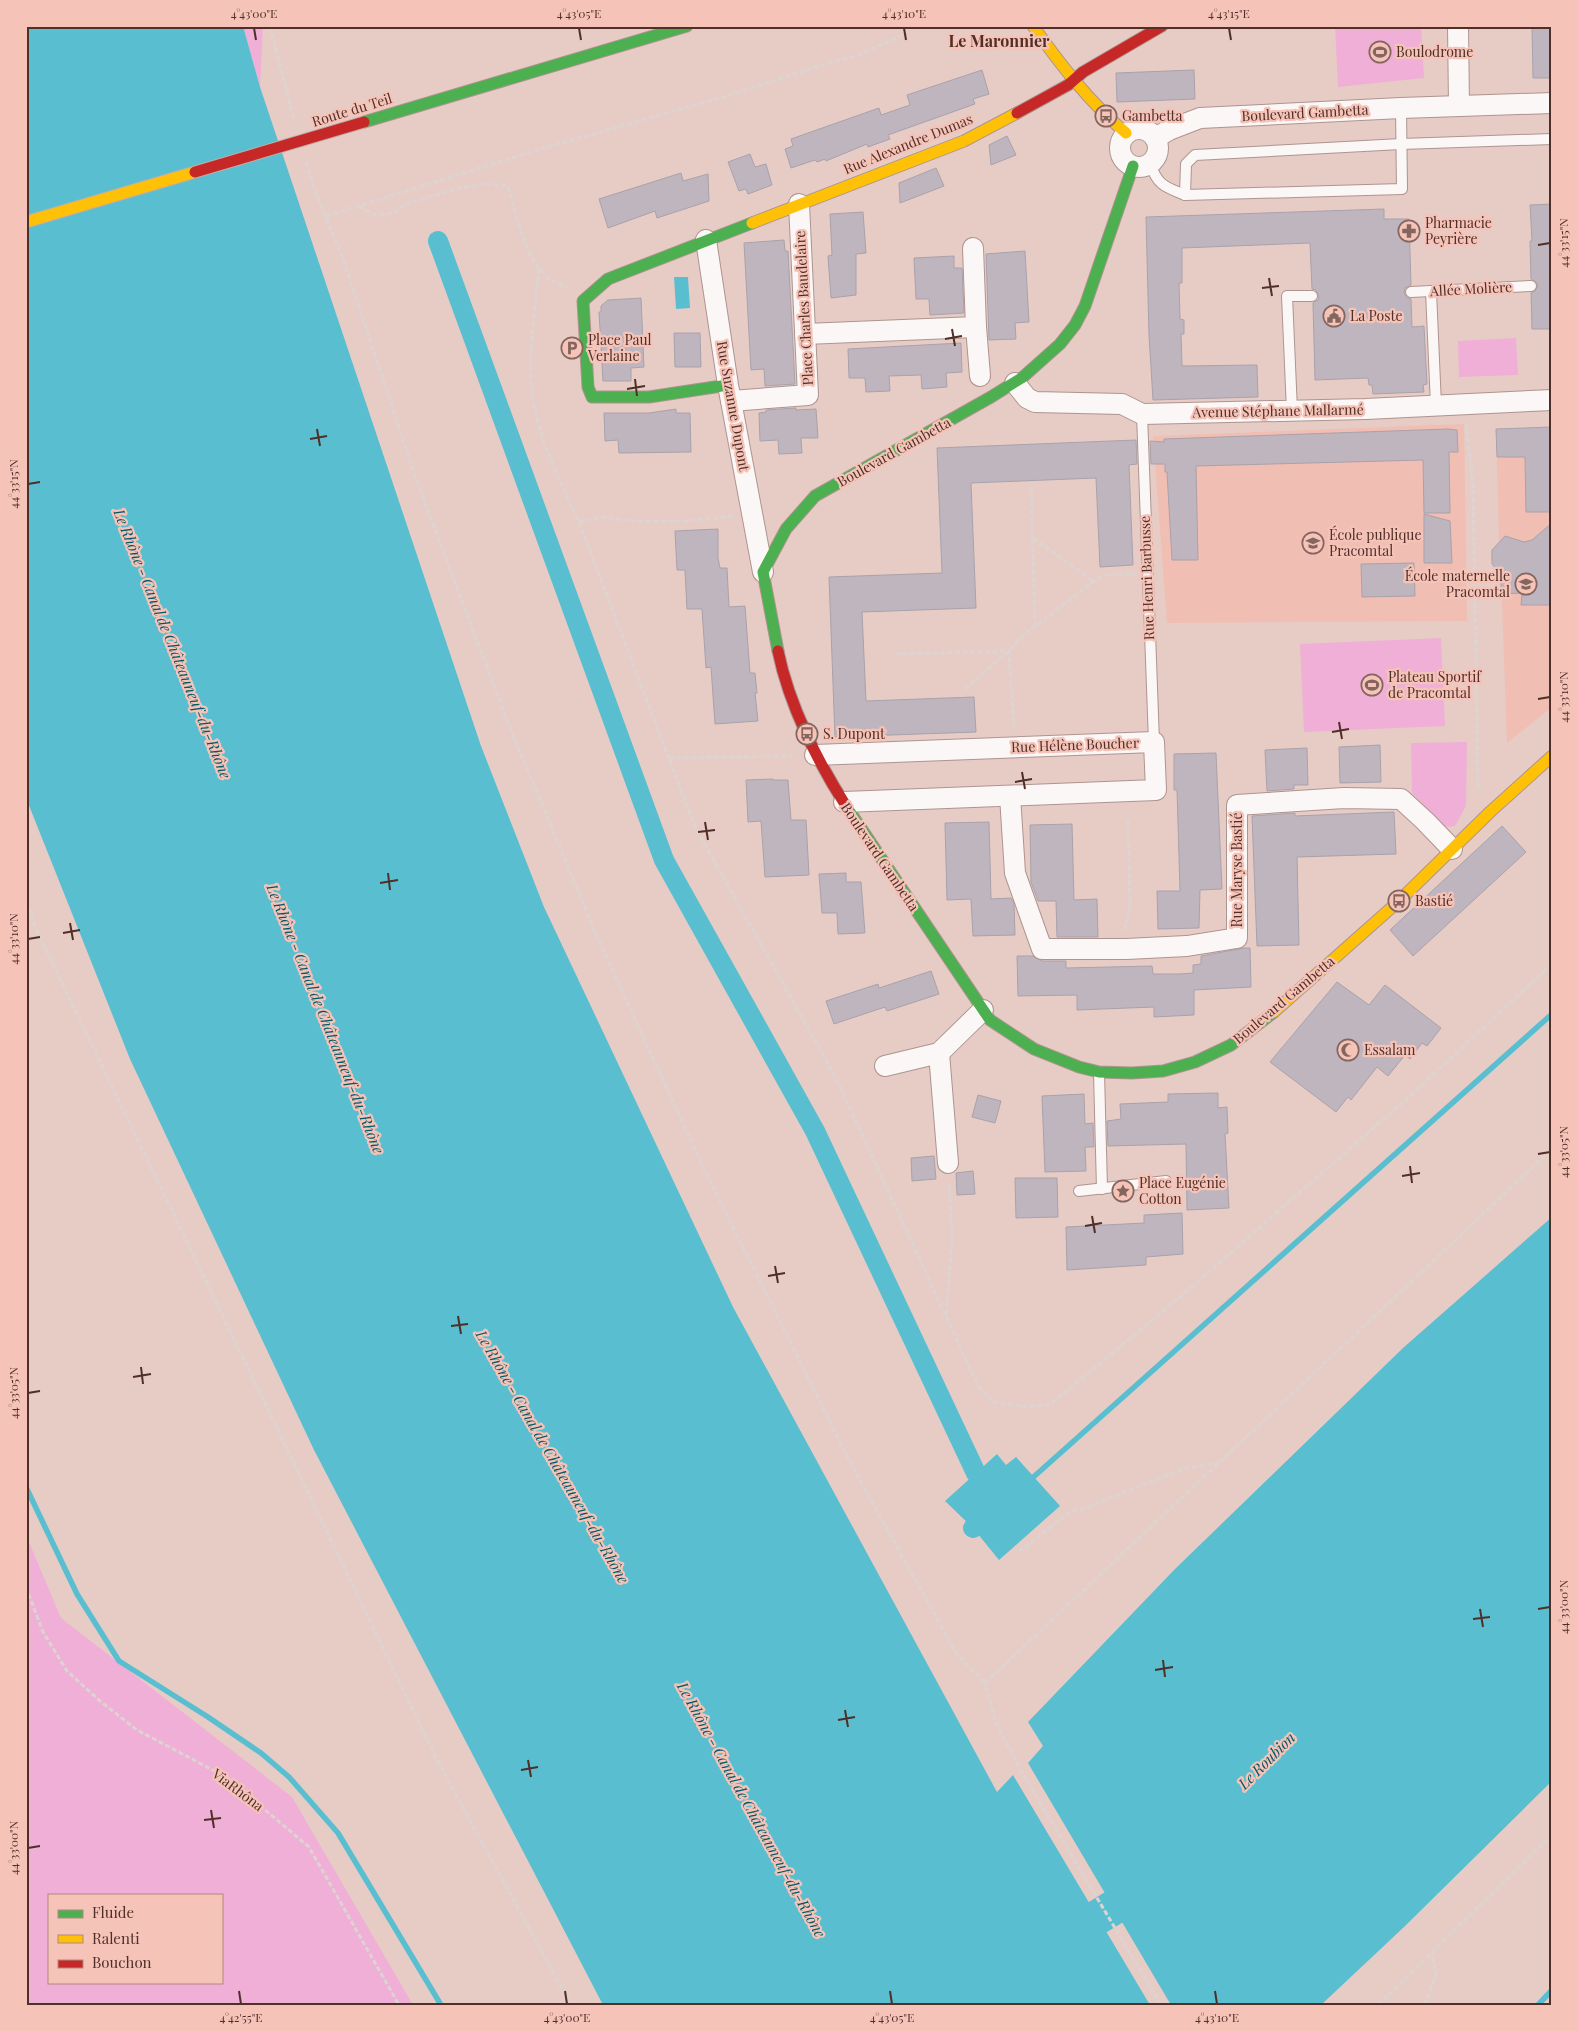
<svg xmlns="http://www.w3.org/2000/svg" width="1578" height="2031" font-family="'Playfair Display',serif">
<style>
.built{fill:#f0beb2}
.green{fill:#efafd6;fill-rule:evenodd}
.water{fill:#59bfd0}
.lines{fill:none;stroke-linecap:round;stroke-linejoin:round}
.stream{stroke:#59bfd0;stroke-width:5.5}
.canal{stroke:#59bfd0;stroke-width:20}
.river{stroke:#59bfd0;stroke-width:35}
.building{fill:#bfb5bf;stroke:#aaa1aa}
.lane-casing{stroke:#ae948f;stroke-width:12}
.street-casing{stroke:#ae948f;stroke-width:22}
.fast-casing{stroke:#ae948f;stroke-width:13}
.slow-casing{stroke:#ae948f;stroke-width:13}
.jam-casing{stroke:#ae948f;stroke-width:13}
.path{stroke:#ddd4d2;stroke-width:3;stroke-dasharray:5 2.5;stroke-linecap:butt}
.lane{stroke:#fbf7f6;stroke-width:10}
.street{stroke:#fbf7f6;stroke-width:20}
.fast{stroke:#4caf50;stroke-width:11}
.slow{stroke:#ffc107;stroke-width:11}
.jam{stroke:#c62828;stroke-width:11}
.slow-bridge-casing{stroke:#bfada8;stroke-width:13;stroke-linecap:butt}
.jam-bridge-casing{stroke:#bfada8;stroke-width:13;stroke-linecap:butt}
.slow-bridge{stroke:#ffc107;stroke-width:11}
.jam-bridge{stroke:#c62828;stroke-width:11}
.ticks{fill:none;stroke:#4f2f27;stroke-width:2}
.labels{text-anchor:middle;stroke-width:4.5;stroke-linejoin:round;paint-order:stroke}
.poi-label{font-size:14px;fill:#4f2f27;stroke:#f5c3b8;text-anchor:start}
.street-label{font-size:14px;fill:#4f2f27;stroke:#f5c3b8}
.water-label{font-size:15px;font-style:italic;fill:#015765;stroke:#f5c3b8}
.quarter-label{font-size:16px;font-weight:bold;fill:#4f2f27;stroke:#f5c3b8}
.neatline{fill:none;stroke:#4f2f27;stroke-width:2}
.ticks-label{font-size:12px;text-anchor:middle;fill:#4f2f27}
</style>
<rect width="100%" height="100%" fill="#e7ccc6"/>
<g class="built">
<polygon points="1464,424 1467,621 1167,623 1153,436"/>
<polygon points="1552,427 1552,707 1507,743 1501,575 1494,568 1491,559 1492,550 1499,542 1496,429"/>
</g>
<g class="green">
<polygon points="243,26 263,26 260,87"/>
<polygon points="1335,26 1421,26 1424,78 1338,87"/>
<polygon points="1516,338 1518,375 1459,377 1458,341"/>
<polygon points="1441,638 1445,726 1304,732 1300,644"/>
<polygon points="1467,742 1466,806 1455,826 1444,827 1412,793 1411,743"/>
<path d="M26,1535l35,83 231,179 121,208h-387zM49,1895h172v87h-172z"/>
</g>
<g class="water">
<polygon points="26,26 243,26 260,87 481,746 544,907 733,1307 997,1792 1013,1775 1150,2005 603,2005 314,1450 130,1059 26,798"/>
<polygon points="674,277 688,277 690,308 676,309"/>
<polygon points="1552,1217 1552,1781 1404,1927 1321,2005 1171,2005 1028,1763 1043,1746 1028,1722 1175,1569 1403,1348"/>
<polygon points="997,1454 1006,1465 1016,1457 1060,1506 999,1560 973,1528 945,1501"/>
</g>
<g class="lines">
<g class="stream">
<polyline points="1029,1481 1552,1014"/>
<polyline points="26,1487 77,1594 119,1661 208,1717 261,1753 289,1777 338,1833 441,2005"/>
<polyline points="1538,2005 1552,1990"/>
</g>
<polyline class="canal" points="438,241 664,860 815,1131 976,1473 1003,1508 973,1528"/>
<polyline class="river" points="1057,1942 1129,1898 1150,1878"/>
</g>
<g class="building">
<polygon points="1532,26 1552,26 1552,78 1533,78"/>
<polygon points="982,70 989,94 973,99 975,104 888,135 890,139 868,147 867,144 826,161 825,159 817,162 815,160 791,168 785,149 793,146 791,139 879,108 881,115 910,105 907,95"/>
<polygon points="1194,70 1195,99 1117,102 1116,73"/>
<polygon points="1007,136 1016,155 991,165 989,145"/>
<polygon points="750,154 755,167 766,164 772,185 748,194 746,189 739,191 728,162"/>
<polygon points="936,168 944,186 900,203 899,183"/>
<polygon points="681,173 683,181 708,174 709,201 657,218 655,211 608,228 599,199"/>
<polygon points="1552,204 1552,329 1532,329 1531,293 1535,291 1538,286 1536,282 1531,279 1530,241 1532,241 1530,205"/>
<polygon points="1384,209 1384,219 1409,219 1411,285 1405,288 1404,293 1407,298 1411,299 1412,327 1424,326 1427,384 1423,385 1424,392 1373,394 1372,385 1369,385 1368,378 1315,380 1313,303 1318,300 1319,296 1316,290 1312,289 1310,243 1182,248 1182,283 1179,283 1180,319 1184,320 1184,334 1181,334 1182,366 1257,365 1258,397 1153,400 1149,335 1146,217"/>
<polygon points="863,212 866,253 856,254 856,295 831,298 828,256 832,255 830,214"/>
<polygon points="784,240 785,251 788,251 795,384 765,386 764,369 751,370 744,243"/>
<polygon points="1025,251 1029,322 1015,323 1016,339 989,340 986,254"/>
<polygon points="954,256 954,268 962,268 964,313 930,315 929,299 916,299 914,258"/>
<polygon points="641,298 644,367 631,368 631,381 603,381 599,312 601,312 601,306 608,300"/>
<polygon points="674,333 700,333 701,367 675,367"/>
<polygon points="961,343 962,372 946,373 947,387 922,389 921,375 889,376 890,391 866,392 865,378 849,378 848,349"/>
<polygon points="796,408 796,410 816,409 818,438 801,438 802,453 779,454 778,440 760,441 759,413 766,412 766,410"/>
<polygon points="676,409 676,413 690,413 691,452 619,453 618,440 605,441 604,413 649,413"/>
<polygon points="1552,427 1552,512 1526,512 1525,457 1497,457 1496,429"/>
<polygon points="1448,429 1457,430 1458,452 1449,452 1450,513 1424,513 1423,460 1196,466 1198,560 1172,560 1167,472 1165,472 1165,464 1151,464 1150,441 1164,442 1164,439"/>
<polygon points="1136,440 1137,464 1129,465 1133,565 1100,567 1096,478 971,483 976,608 862,612 866,701 974,697 976,732 835,737 829,577 942,573 937,448"/>
<polygon points="1424,514 1450,521 1452,563 1424,563"/>
<polygon points="1552,523 1552,605 1521,605 1522,593 1501,594 1501,575 1492,564 1492,550 1505,536 1524,542 1532,540"/>
<polygon points="718,529 718,558 720,568 727,568 729,607 745,606 750,673 755,673 757,693 755,693 758,721 715,724 711,667 706,668 702,609 687,609 685,570 677,570 675,531"/>
<polygon points="1414,563 1415,596 1362,597 1361,564"/>
<polygon points="1380,745 1381,782 1340,783 1339,747"/>
<polygon points="1307,748 1308,785 1294,785 1294,789 1267,791 1265,750"/>
<polygon points="1216,753 1222,889 1200,890 1199,928 1158,929 1157,891 1180,891 1177,790 1174,790 1174,754"/>
<polygon points="773,779 773,780 788,780 791,820 806,820 809,875 765,877 761,821 748,822 746,780"/>
<polygon points="1394,812 1396,854 1297,857 1299,945 1257,946 1252,816 1295,813 1295,816"/>
<polygon points="989,822 991,899 1011,898 1014,904 1015,935 973,936 971,899 947,900 945,823"/>
<polygon points="1072,824 1074,900 1097,899 1098,937 1057,937 1056,901 1038,901 1031,882 1030,825"/>
<polygon points="1502,826 1526,852 1413,956 1390,930"/>
<polygon points="846,873 846,882 861,882 865,933 838,934 837,913 822,913 819,874"/>
<polygon points="1244,948 1250,948 1251,987 1194,990 1194,1015 1154,1017 1154,1007 1077,1010 1077,995 1018,996 1017,956 1033,956 1042,961 1066,961 1066,968 1152,966 1153,974 1179,974 1193,973 1193,965 1201,964 1201,956"/>
<polygon points="931,971 939,994 887,1011 885,1007 834,1024 826,1001 878,984 879,988"/>
<polygon points="1337,982 1369,1005 1385,985 1441,1028 1427,1046 1422,1043 1410,1059 1405,1055 1388,1076 1377,1067 1351,1100 1348,1097 1336,1112 1270,1062"/>
<polygon points="1218,1093 1218,1108 1227,1107 1228,1133 1225,1134 1229,1208 1187,1210 1186,1144 1108,1146 1107,1121 1121,1119 1120,1104 1168,1102 1168,1094"/>
<polygon points="1084,1094 1085,1124 1093,1123 1094,1147 1085,1147 1086,1171 1045,1172 1042,1096"/>
<polygon points="978,1095 1001,1101 995,1123 972,1117"/>
<polygon points="934,1156 936,1179 912,1181 911,1158"/>
<polygon points="973,1171 975,1194 957,1195 956,1173"/>
<polygon points="1015,1178 1057,1178 1058,1217 1016,1218"/>
<polygon points="1182,1213 1183,1254 1146,1257 1146,1265 1067,1270 1066,1227 1144,1223 1144,1215"/>
</g>
<g class="lines">
<g class="lane-casing">
<g id="lane">
<path d="M1150,163c7,22 15,24 35,32l217,-6 -1,-81"/>
<polyline points="1185,195 1186,164 1195,155 1401,144 1552,139"/>
<polyline points="1431,291 1436,406"/>
<polyline points="1411,292 1531,286"/>
<polyline points="1292,411 1287,296 1312,296"/>
<polyline points="1142,414 1154,742"/>
<polyline points="1099,1073 1102,1189"/>
<polyline points="1079,1191 1166,1181"/>
</g>
</g>
<g class="street-casing">
<g id="street">
<polyline points="1458,26 1459,106"/>
<circle cx="1139" cy="148" r="19"/>
<polyline points="1155,138 1169,130 1200,118 1401,108 1552,103"/>
<polyline points="706,240 728,385 763,572"/>
<polyline points="976,327 980,376"/>
<polyline points="805,334 976,327 973,248"/>
<polyline points="1015,383 1027,398 1035,402 1122,404 1142,414 1366,409 1552,400"/>
<polyline points="731,401 808,395 799,204"/>
<polyline points="815,755 1154,742 1156,790 844,802"/>
<polyline points="1010,796 1015,873 1042,949 1126,949 1187,946 1237,938 1237,805 1344,798 1401,799 1425,821 1452,849"/>
<polyline points="939,1053 948,1163"/>
<polyline points="885,1066 939,1053 983,1010"/>
</g>
</g>
<g class="fast-casing">
<g id="fast">
<polyline points="364,122 687,26"/>
<polyline points="728,385 649,397 592,397 588,387 583,301 608,279 752,223"/>
<polyline points="778,651 763,572 786,529 815,496 991,397 1023,377 1060,344 1075,325 1085,306 1133,166"/>
<polyline points="848,809 990,1020 1034,1049 1079,1067 1099,1072 1132,1073 1163,1071 1195,1062 1231,1045 1274,1012"/>
</g>
</g>
<g class="slow-casing">
<g id="slow">
<path d="M1033,26c27,38 57,77 93,107"/>
<polyline points="752,223 964,141 1017,113"/>
<polyline points="1274,1012 1399,901 1490,812 1552,756"/>
</g>
</g>
<g class="jam-casing">
<g id="jam">
<polyline points="1017,113 1068,85 1083,72 1162,26"/>
<path d="M778,651c11,54 40,112 70,158"/>
</g>
</g>
<g class="path">
<polyline points="270,26 294,120"/>
<polyline points="306,162 315,191 342,256 414,473 472,628 510,728 599,941 705,1171 852,1466 956,1653 985,1683"/>
<path d="M359,206l15,8 10,1 11,-3 11,-8 54,-16 25,-4 23,2c11,36 18,89 59,102"/>
<polyline points="326,216 534,151 723,97 835,61 857,56 900,36 910,26"/>
<path d="M539,269c-4,42 -12,88 -6,131 6,39 29,86 46,122l116,305 141,251 142,308 15,16 35,5 23,-3 129,-107 230,-201 142,-132"/>
<polyline points="1466,423 1473,482 1478,791"/>
<polyline points="1031,487 1035,626"/>
<polyline points="579,522 602,517 632,521 687,521 734,516"/>
<polyline points="1033,538 1094,582"/>
<polyline points="895,654 1009,651 1014,729"/>
<polyline points="965,689 1009,651 1025,634 1102,575 1135,574"/>
<polyline points="669,758 791,756"/>
<polyline points="26,901 36,929 437,1760 571,2005"/>
<polyline points="1125,930 1130,903 1128,819"/>
<polyline points="946,1315 952,1240 949,1182"/>
<polyline points="1019,1552 1070,1512 1088,1507 1183,1469 1218,1463"/>
<polyline points="26,1587 43,1632 67,1671 100,1701 137,1730 226,1777 309,1847 399,2005"/>
<polyline points="1161,2005 1020,1769 996,1723 985,1683 1552,1149"/>
<polyline points="1378,2005 1552,1835"/>
<polyline points="1425,2005 1436,1975 1432,1953"/>
</g>
<use href="#lane" class="lane"/>
<use href="#street" class="street"/>
<use href="#fast" class="fast"/>
<use href="#slow" class="slow"/>
<use href="#jam" class="jam"/>
<g class="slow-bridge-casing">
<polyline id="slow-bridge" points="26,222 195,172"/>
</g>
<g class="jam-bridge-casing">
<polyline id="jam-bridge" points="195,172 364,122"/>
</g>
<use href="#slow-bridge" class="slow-bridge"/>
<use href="#jam-bridge" class="jam-bridge"/>
</g>
<path class="ticks" d="M254,28l2,12M579,28l2,12M904,28l2,12M1229,28l2,12M1538,245l12,-2M1269,278l3,18M1262,288l17,-2M952,329l3,17M945,339l17,-3M635,379l2,17M627,389l18,-3M317,429l3,17M310,439l17,-3M28,484l12,-2M1538,699l12,-2M1339,722l3,17M1332,732l17,-3M1022,772l3,17M1015,782l17,-3M705,822l3,18M698,832l17,-2M388,873l2,17M380,883l18,-3M70,923l3,17M63,933l17,-3M28,939l12,-2M1538,1154l12,-2M1410,1166l2,17M1402,1176l18,-3M1092,1216l3,17M1085,1226l17,-3M775,1266l3,17M768,1276l17,-3M458,1316l3,18M451,1326l17,-2M141,1367l2,17M133,1377l18,-3M28,1393l12,-2M1480,1609l3,18M1538,1609l12,-2M1473,1619l17,-2M1163,1660l2,17M1155,1670l18,-3M845,1710l3,17M838,1720l17,-3M528,1760l3,17M521,1770l17,-3M211,1810l3,18M204,1820l17,-2M28,1848l12,-2M239,1991l2,13M565,1991l2,13M890,1991l2,13M1215,1991l2,13"/>
<defs>
<g id="stadium-ring" transform="scale(1.125)"><circle r="9.5" fill="#f5c3b8" stroke="#84665f" stroke-width="1.5"/><path d="M0-5a6.5 5 0 1 0 0 10a6.5 5 0 1 0 0-10ZM-3.5-1.8h7v3.6h-7Z" fill="#84665f"/></g>
<g id="bus-ring" transform="scale(1.125)"><circle r="9.5" fill="#f5c3b8" stroke="#84665f" stroke-width="1.5"/><path d="M-5-6H5V4H4V6H2V4H-2V6H-4V4H-5ZM-3.5-4V0h7V-4ZM-3.5 1.2v1.5H-2V1.2ZM2 1.2v1.5H3.5V1.2Z" fill="#84665f"/></g>
<g id="pharmacy-ring" transform="scale(1.125)"><circle r="9.5" fill="#f5c3b8" stroke="#84665f" stroke-width="1.5"/><path d="M-2-6h4v4h4v4h-4v4h-4v-4h-4v-4h4Z" fill="#84665f"/></g>
<g id="civic-ring" transform="scale(1.125)"><circle r="9.5" fill="#f5c3b8" stroke="#84665f" stroke-width="1.5"/><path d="M-.6-6.5H3V-4.5H.6V-3L4-1V1h2V6H-6V1h2V-1L-.6-3ZM-1.2 2.5V6h2.4V2.5Z" fill="#84665f"/></g>
<g id="parking-ring" transform="scale(1.125)"><circle r="9.5" fill="#f5c3b8" stroke="#84665f" stroke-width="1.5"/><path d="M-3.5-5.5H1a3.5 3.5 0 0 1 0 7H-1V5.5H-3.5ZM-1-3.4V-.6H.8a1.4 1.4 0 0 0 0-2.8Z" fill="#84665f"/></g>
<g id="school-ring" transform="scale(1.125)"><circle r="9.5" fill="#f5c3b8" stroke="#84665f" stroke-width="1.5"/><path d="M0-5L7-2L0 1L-7-2ZM-4 1L0 2.5L4 1V4Q0 6-4 4Z" fill="#84665f"/></g>
<g id="mosque-ring" transform="scale(1.125)"><circle r="9.5" fill="#f5c3b8" stroke="#84665f" stroke-width="1.5"/><path d="M3.5-4.9A6 6 0 1 0 3.5 4.9A5 5 0 1 1 3.5-4.9Z" fill="#84665f"/></g>
<g id="sight-ring" transform="scale(1.125)"><circle r="9.5" fill="#f5c3b8" stroke="#84665f" stroke-width="1.5"/><path d="M0-6L1.8-2.2L6-1.7L2.9 1.2L3.7 5.4L0 3.3L-3.7 5.4L-2.9 1.2L-6-1.7L-1.8-2.2Z" fill="#84665f"/></g>
</defs>
<g fill-rule="evenodd">
<use href="#stadium-ring" x="1380" y="52"/>
<use href="#bus-ring" x="1106" y="116"/>
<use href="#pharmacy-ring" x="1409" y="231"/>
<use href="#civic-ring" x="1334" y="316"/>
<use href="#parking-ring" x="572" y="348"/>
<use href="#school-ring" x="1313" y="543"/>
<use href="#school-ring" x="1526" y="584"/>
<use href="#stadium-ring" x="1372" y="685"/>
<use href="#bus-ring" x="807" y="734"/>
<use href="#bus-ring" x="1399" y="901"/>
<use href="#mosque-ring" x="1348" y="1050"/>
<use href="#sight-ring" x="1123" y="1191"/>
</g>
<g class="labels">
<g class="poi-label">
<text x="1396" y="57">Boulodrome</text>
<text x="1122" y="121">Gambetta</text>
<text x="1425" y="228">Pharmacie<tspan x="1425" dy="16">Peyrière</tspan></text>
<text x="1350" y="321">La Poste</text>
<text x="588" y="345">Place Paul<tspan x="588" dy="16">Verlaine</tspan></text>
<text x="1329" y="540">École publique<tspan x="1329" dy="16">Pracomtal</tspan></text>
<text x="1510" y="581" text-anchor="end">École maternelle<tspan x="1510" dy="16">Pracomtal</tspan></text>
<text x="1388" y="682">Plateau Sportif<tspan x="1388" dy="16">de Pracomtal</tspan></text>
<text x="823" y="739">S. Dupont</text>
<text x="1415" y="906">Bastié</text>
<text x="1364" y="1055">Essalam</text>
<text x="1139" y="1188">Place Eugénie<tspan x="1139" dy="16">Cotton</tspan></text>
</g>
<g class="street-label">
<text transform="translate(352 110) rotate(-17)" y="5">Route du Teil</text>
<text transform="translate(1305 113) rotate(-3)" y="5">Boulevard Gambetta</text>
<text transform="translate(908 144) rotate(-22)" y="5">Rue Alexandre Dumas</text>
<text transform="translate(1471 289) rotate(-3)" y="5">Allée Molière</text>
<text transform="translate(804 308) rotate(-93)" y="5">Place Charles Baudelaire</text>
<text transform="translate(733 406) rotate(80)" y="5">Rue Suzanne Dupont</text>
<text transform="translate(1278 411) rotate(-1)" y="5">Avenue Stéphane Mallarmé</text>
<text transform="translate(894 452) rotate(-29)" y="5">Boulevard Gambetta</text>
<text transform="translate(1147 578) rotate(-92)" y="5">Rue Henri Barbusse</text>
<text transform="translate(1075 745) rotate(-2)" y="5">Rue Hélène Boucher</text>
<text transform="translate(880 857) rotate(56)" y="5">Boulevard Gambetta</text>
<text transform="translate(1237 870) rotate(-90)" y="5">Rue Maryse Bastié</text>
<text transform="translate(1284 1000) rotate(-40)" y="5">Boulevard Gambetta</text>
<text transform="translate(238 1790) rotate(37)" y="5">ViaRhôna</text>
</g>
<g class="water-label">
<text transform="translate(172 644) rotate(68)" y="5">Le Rhône - Canal de Châteauneuf-du-Rhône</text>
<text transform="translate(325 1019) rotate(68)" y="5">Le Rhône - Canal de Châteauneuf-du-Rhône</text>
<text transform="translate(552 1457) rotate(60)" y="5">Le Rhône - Canal de Châteauneuf-du-Rhône</text>
<text transform="translate(1267 1761) rotate(-45)" y="5">Le Roubion</text>
<text transform="translate(751 1810) rotate(61)" y="5">Le Rhône - Canal de Châteauneuf-du-Rhône</text>
</g>
<g class="quarter-label">
<text x="999" y="47">Le Maronnier</text>
</g>
</g>
<rect width="1578" height="2031" fill="none" stroke="#f5c3b8" stroke-width="55"/>
<rect x="48" y="1894" width="175" height="90" fill="#f5c3b8" stroke="#b3887e"/>
<rect x="58" y="1910" width="25" height="8" fill="#4caf50" stroke="#b3887e"/>
<text x="92" y="1918" font-size="15" fill="#4f2f27">Fluide</text>
<rect x="58" y="1935" width="25" height="8" fill="#ffc107" stroke="#b3887e"/>
<text x="92" y="1944" font-size="15" fill="#4f2f27">Ralenti</text>
<rect x="58" y="1960" width="25" height="8" fill="#c62828" stroke="#b3887e"/>
<text x="92" y="1968" font-size="15" fill="#4f2f27">Bouchon</text>
<rect x="28" y="28" width="1522" height="1976" class="neatline"/>
<g class="ticks-label">
<text x="254" y="18">4°43'00"E</text>
<text x="579" y="18">4°43'05"E</text>
<text x="904" y="18">4°43'10"E</text>
<text x="1229" y="18">4°43'15"E</text>
<text transform="translate(1564 243) rotate(-90)" y="4">44°33'15"N</text>
<text transform="translate(14 484) rotate(-90)" y="4">44°33'15"N</text>
<text transform="translate(1564 697) rotate(-90)" y="4">44°33'10"N</text>
<text transform="translate(14 939) rotate(-90)" y="4">44°33'10"N</text>
<text transform="translate(1564 1152) rotate(-90)" y="4">44°33'05"N</text>
<text transform="translate(14 1393) rotate(-90)" y="4">44°33'05"N</text>
<text transform="translate(1564 1607) rotate(-90)" y="4">44°33'00"N</text>
<text transform="translate(14 1848) rotate(-90)" y="4">44°33'00"N</text>
<text x="241" y="2022">4°42'55"E</text>
<text x="567" y="2022">4°43'00"E</text>
<text x="892" y="2022">4°43'05"E</text>
<text x="1217" y="2022">4°43'10"E</text>
</g>
</svg>
